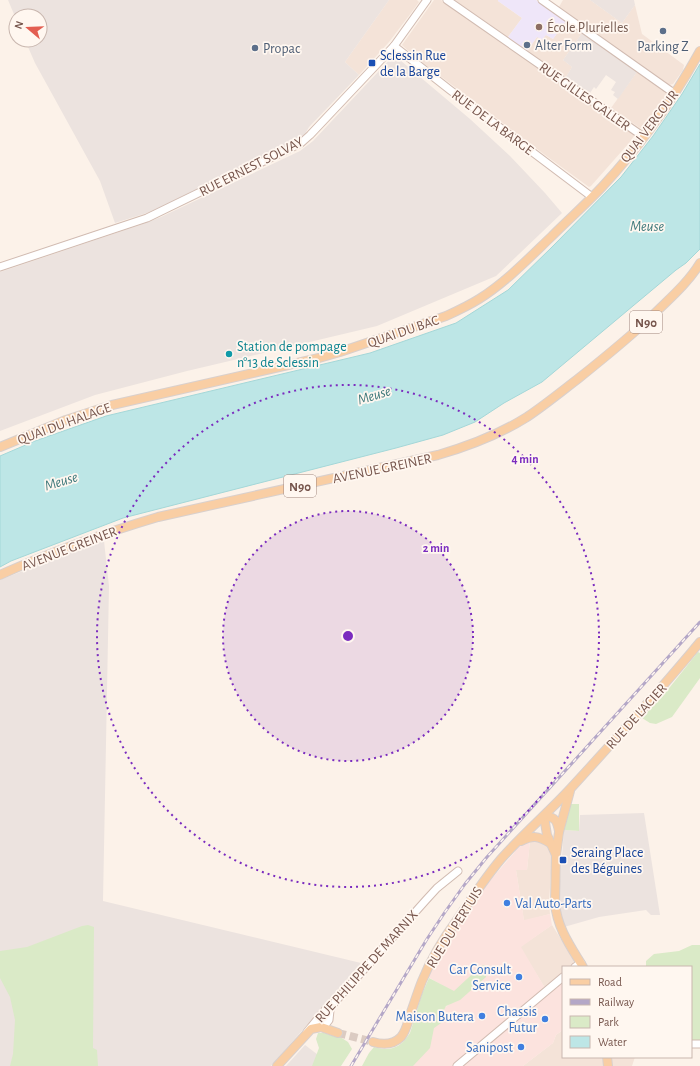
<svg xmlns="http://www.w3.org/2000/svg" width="700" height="1066" font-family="'Alegreya Sans',sans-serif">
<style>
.residential{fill:#f4e3d8}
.commercial{fill:#fce3de}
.industrial{fill:#ece3df}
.education{fill:#efe6f9}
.green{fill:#daeac7}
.water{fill:#bde6e6;stroke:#a4d7d8}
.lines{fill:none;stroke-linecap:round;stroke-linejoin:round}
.major-tunnel{stroke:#dbcbc2;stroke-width:8;stroke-dasharray:8 4;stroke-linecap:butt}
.minor-casing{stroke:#d1bbb1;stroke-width:9}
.major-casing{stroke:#d9d0cd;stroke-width:10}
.minor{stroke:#fff;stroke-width:7}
.major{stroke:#f9cea4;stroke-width:8}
.rail-casing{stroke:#b4a7c7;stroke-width:3}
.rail{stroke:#fff7f0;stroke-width:1.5;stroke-dasharray:4.5;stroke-linecap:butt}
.ring{fill:none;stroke:#7b2cbf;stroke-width:2;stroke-dasharray:2 4}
.education-dot{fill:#8d6e63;stroke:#fff7f0;stroke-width:1.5}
.service-dot{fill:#5c6f8a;stroke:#fff7f0;stroke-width:1.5}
.transit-dot{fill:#1a4fb4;stroke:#fff7f0;stroke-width:1.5}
.culture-dot{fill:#0f9aa8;stroke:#fff7f0;stroke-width:1.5}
.shop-dot{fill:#3f7fe0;stroke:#fff7f0;stroke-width:1.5}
.labels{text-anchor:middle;stroke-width:3.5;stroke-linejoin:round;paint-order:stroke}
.shield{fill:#fff7f0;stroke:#a0867e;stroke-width:1}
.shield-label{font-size:13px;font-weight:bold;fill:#77564d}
.education-label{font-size:14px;fill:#785e54;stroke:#fff7f0;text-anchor:start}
.service-label{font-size:14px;fill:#4e5e75;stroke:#fff7f0;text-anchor:start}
.transit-label{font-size:14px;fill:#164399;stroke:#fff7f0;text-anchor:start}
.street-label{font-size:14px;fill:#77564d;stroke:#fff7f0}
.culture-label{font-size:14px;fill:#0d838f;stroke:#fff7f0;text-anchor:start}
.shop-label{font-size:14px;fill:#366cbe;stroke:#fff7f0;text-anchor:end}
.water-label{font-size:15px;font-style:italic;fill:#407a7c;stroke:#fff7f0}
.centre{fill:#7b2cbf;stroke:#fff7f0;stroke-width:2}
.ring-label{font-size:12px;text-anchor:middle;font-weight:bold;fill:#7b2cbf;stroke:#fff7f0;stroke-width:3.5;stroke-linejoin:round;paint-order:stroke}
</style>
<rect width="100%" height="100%" fill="#fcf2e9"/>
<g class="residential">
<polygon points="389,0 417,0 419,2 411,13 389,42 359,75 345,62"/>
<polygon points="434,0 441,0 633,133 634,136 629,143 591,186 589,187 545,155 415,57 402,45"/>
<polygon points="454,0 498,0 498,1 522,18 508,37"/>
<polygon points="563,0 590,0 622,23 635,5 642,34 684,65 683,70 673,84 669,85 653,74 559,7"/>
<polygon points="566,21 582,33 563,60 572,67 566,77 527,51 537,37 546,35 553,39"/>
<polygon points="637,72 665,91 664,92 667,94 651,117 640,128 611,108"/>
<polygon points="530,841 539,842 546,845 550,850 552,857 549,902 550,914 524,921 516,870 527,870"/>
<polygon points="552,925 574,960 573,965 570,967 563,967 563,973 545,988 520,947"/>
<polygon points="563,1030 563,1057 602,1057 604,1066 523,1066 553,1043 556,1035"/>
<polygon points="612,1057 635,1057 632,1066 612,1066"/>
</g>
<polygon class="commercial" points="530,841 527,870 516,870 524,920 550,914 552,925 521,947 545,988 563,981 563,1030 556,1035 553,1043 523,1066 404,1066 434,1016 489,973 481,970 454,992 428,977 442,948 487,882 494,876 514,853 518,846 521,844"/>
<g class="industrial">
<polygon points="8,0 389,0 345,62 359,75 309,127 305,134 297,140 276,151 150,212 115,223 100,181 35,63 25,40 40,40 40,16 16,16 16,19"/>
<polygon points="590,0 634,0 635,5 622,23"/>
<polygon points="582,33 637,72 618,99 613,95 615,92 611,90 616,82 606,75 596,89 594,87 590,93 566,77 572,67 563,60"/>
<polygon points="394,55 470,119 510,156 545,193 562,213 496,276 377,326 187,371 95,395 0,431 0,272 140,225 161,217 300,151 313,141"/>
<polygon points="104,541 109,586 103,901 361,963 271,1066 0,1066 0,580 66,554"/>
<polygon points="644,813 660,915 651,915 646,910 599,917 564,927 561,915 559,894 564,830 579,831 580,815"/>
<polygon points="305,1045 322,1058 316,1066 286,1066"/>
</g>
<polygon class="education" points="498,0 536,0 566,21 553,39 546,35 542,40 537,37 527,51 508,37 522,18 498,1"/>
<g class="green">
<polygon points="698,652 700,653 700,678 672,717 656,724 650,723 642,718 666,692"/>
<polygon points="571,804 579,804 579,831 564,830 565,819"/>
<polygon points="88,925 94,927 93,1048 97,1050 98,1066 10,1066 13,1054 15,1020 10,997 0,978 0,951 27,947 82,926"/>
<polygon points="692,945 700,945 700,1040 691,1040 691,967 646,967 646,961 654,954 679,951"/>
<path d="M485,965l2,4 -1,8 -26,23 -14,6 -2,4v11l-10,7 -4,20 -17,18h-51l7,-13 5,-6c17,5 26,1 36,-14l12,-39 7,-16 25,13 27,-25z"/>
<polygon points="318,1033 324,1033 336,1037 337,1035 348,1042 352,1049 341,1066 312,1066 319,1048 316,1039"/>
</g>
<polygon class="water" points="700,64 700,249 686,263 676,270 542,382 504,403 475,422 443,435 396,448 123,518 11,561 0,567 0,456 35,441 106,416 370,353 456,323 508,290 552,247 621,177 653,136 682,94"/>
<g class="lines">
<polyline class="major-tunnel" points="338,1033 373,1042"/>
<g class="minor-casing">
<g id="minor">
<polyline points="447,0 644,137"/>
<polyline points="542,0 675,94"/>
<polyline points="394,46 450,90 592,197"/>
<polyline points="0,267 147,218 301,143 310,135 394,46 427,0"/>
<polyline points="575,967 581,963"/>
<polyline points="319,1024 321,1027 325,1025 329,1020 330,1010 334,1003"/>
<polyline points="307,1032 325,1010 334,1003 426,900 437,888 458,871"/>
<polyline points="691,1044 700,1044"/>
<polyline points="457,1066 563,977"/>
</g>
</g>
<g class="major-casing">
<g id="major">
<path d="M0,447l66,-27 46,-15 207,-47 21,-6 106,-36c11,-5 22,-10 33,-17 27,-17 50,-41 73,-63 17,-17 34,-32 50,-49 38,-41 71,-87 98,-136"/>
<path d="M0,575c51,-23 104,-42 158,-58l280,-62c31,-9 62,-21 89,-38 18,-12 35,-26 52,-39 25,-20 50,-40 74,-63 16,-16 35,-32 47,-52"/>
<path d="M570,791l-11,41 -3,23 -1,48c2,25 16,44 28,64"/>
<polyline points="544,816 547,835 556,855"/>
<path d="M544,816c12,1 13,5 15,15"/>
<path d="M521,841c12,-6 17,-5 29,2"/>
<path d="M373,1042c10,3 20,3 28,-5 6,-7 7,-17 10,-25 4,-11 7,-21 11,-31 9,-22 21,-42 35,-61 14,-21 28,-42 44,-61 22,-25 48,-47 70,-71 44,-48 88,-96 129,-146"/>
<polyline points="607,1057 608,1066"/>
<polyline points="277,1066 311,1029 321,1027 338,1033"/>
</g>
</g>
<use href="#minor" class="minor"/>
<use href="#major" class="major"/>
<g class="rail-casing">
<polyline id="rail" points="351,1066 427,939 445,912 465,884 487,857 700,622"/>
</g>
<use href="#rail" class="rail"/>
</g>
<circle cx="348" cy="636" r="125" fill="#7b2cbf" fill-opacity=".12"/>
<g class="ring">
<circle cx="348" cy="636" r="125"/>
<circle cx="348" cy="636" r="251"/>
</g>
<circle class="education-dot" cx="539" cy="27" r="4"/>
<g class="service-dot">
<circle cx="663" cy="31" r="4"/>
<circle cx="527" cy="45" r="4"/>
<circle cx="255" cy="48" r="4"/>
</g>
<g class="transit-dot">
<rect x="368" y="59" width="8" height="8" rx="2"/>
<rect x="559" y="856" width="8" height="8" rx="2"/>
</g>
<circle class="culture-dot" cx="229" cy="354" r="4"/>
<g class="shop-dot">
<circle cx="507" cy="903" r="4"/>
<circle cx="519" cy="977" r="4"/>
<circle cx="482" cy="1016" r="4"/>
<circle cx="545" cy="1019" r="4"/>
<circle cx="521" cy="1047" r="4"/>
</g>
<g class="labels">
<g class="shield">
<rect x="630" y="311" width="32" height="22" rx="3"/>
<rect x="284" y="475" width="32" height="22" rx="3"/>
</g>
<g class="shield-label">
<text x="646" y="327">N90</text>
<text x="300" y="491">N90</text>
</g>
<g class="education-label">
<text x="547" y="32">École Plurielles</text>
</g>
<g class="service-label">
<text x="535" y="50">Alter Form</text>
<text x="663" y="51" text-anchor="middle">Parking Z</text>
<text x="263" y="53">Propac</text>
</g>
<g class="transit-label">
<text x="380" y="60">Sclessin Rue<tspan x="380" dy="16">de la Barge</tspan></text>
<text x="571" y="857">Seraing Place<tspan x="571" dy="16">des Béguines</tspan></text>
</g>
<g class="street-label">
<text transform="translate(585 96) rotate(35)" y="5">RUE GILLES GALLER</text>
<text transform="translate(493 122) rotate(37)" y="5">RUE DE LA BARGE</text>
<text transform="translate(649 126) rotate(-53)" y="5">QUAI VERCOUR</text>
<text transform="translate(251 166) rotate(-27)" y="5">RUE ERNEST SOLVAY</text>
<text transform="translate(403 331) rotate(-19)" y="5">QUAI DU BAC</text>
<text transform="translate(64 423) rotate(-20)" y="5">QUAI DU HALAGE</text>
<text transform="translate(382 468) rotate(-12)" y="5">AVENUE GREINER</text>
<text transform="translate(69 548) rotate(-21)" y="5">AVENUE GREINER</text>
<text transform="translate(636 716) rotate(-48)" y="5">RUE DE L'ACIER</text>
<text transform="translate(454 927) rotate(-58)" y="5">RUE DU PERTUIS</text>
<text transform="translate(366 966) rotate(-48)" y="5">RUE PHILIPPE DE MARNIX</text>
</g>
<g class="culture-label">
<text x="237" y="351">Station de pompage<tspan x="237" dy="16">n°13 de Sclessin</tspan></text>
</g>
<g class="shop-label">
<text x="515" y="908" text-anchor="start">Val Auto-Parts</text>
<text x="511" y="974">Car Consult<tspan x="511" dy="16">Service</tspan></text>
<text x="537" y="1016">Chassis<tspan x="537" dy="16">Futur</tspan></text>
<text x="474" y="1021">Maison Butera</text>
<text x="513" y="1052">Sanipost</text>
</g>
<g class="water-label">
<text x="647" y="231">Meuse</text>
<text transform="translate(374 395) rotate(-17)" y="5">Meuse</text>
<text transform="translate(61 481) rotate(-17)" y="5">Meuse</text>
</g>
</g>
<circle cx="348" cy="636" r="6" class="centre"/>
<g class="ring-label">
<text x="525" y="463">4 min</text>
<text x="436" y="552">2 min</text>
</g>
<rect x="562" y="966" width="130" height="92" fill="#fff7f0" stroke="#c9b7af"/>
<rect x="570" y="979" width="20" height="6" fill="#f9cea4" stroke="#c9b7af"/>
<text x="598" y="986" font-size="12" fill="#77564d">Road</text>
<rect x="570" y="999" width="20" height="6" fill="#b4a7c7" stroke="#c9b7af"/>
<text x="598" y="1006" font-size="12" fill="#77564d">Railway</text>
<rect x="570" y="1016" width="20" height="12" fill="#daeac7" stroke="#c9b7af"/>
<text x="598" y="1026" font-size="12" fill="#77564d">Park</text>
<rect x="570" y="1036" width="20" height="12" fill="#bde6e6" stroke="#c9b7af"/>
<text x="598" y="1046" font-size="12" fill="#77564d">Water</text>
<g transform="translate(28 28) rotate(289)"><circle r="19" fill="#fff7f0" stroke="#c9b7af"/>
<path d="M0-3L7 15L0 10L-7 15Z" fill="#e35e51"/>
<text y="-6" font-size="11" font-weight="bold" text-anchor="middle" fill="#77564d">N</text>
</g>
</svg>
